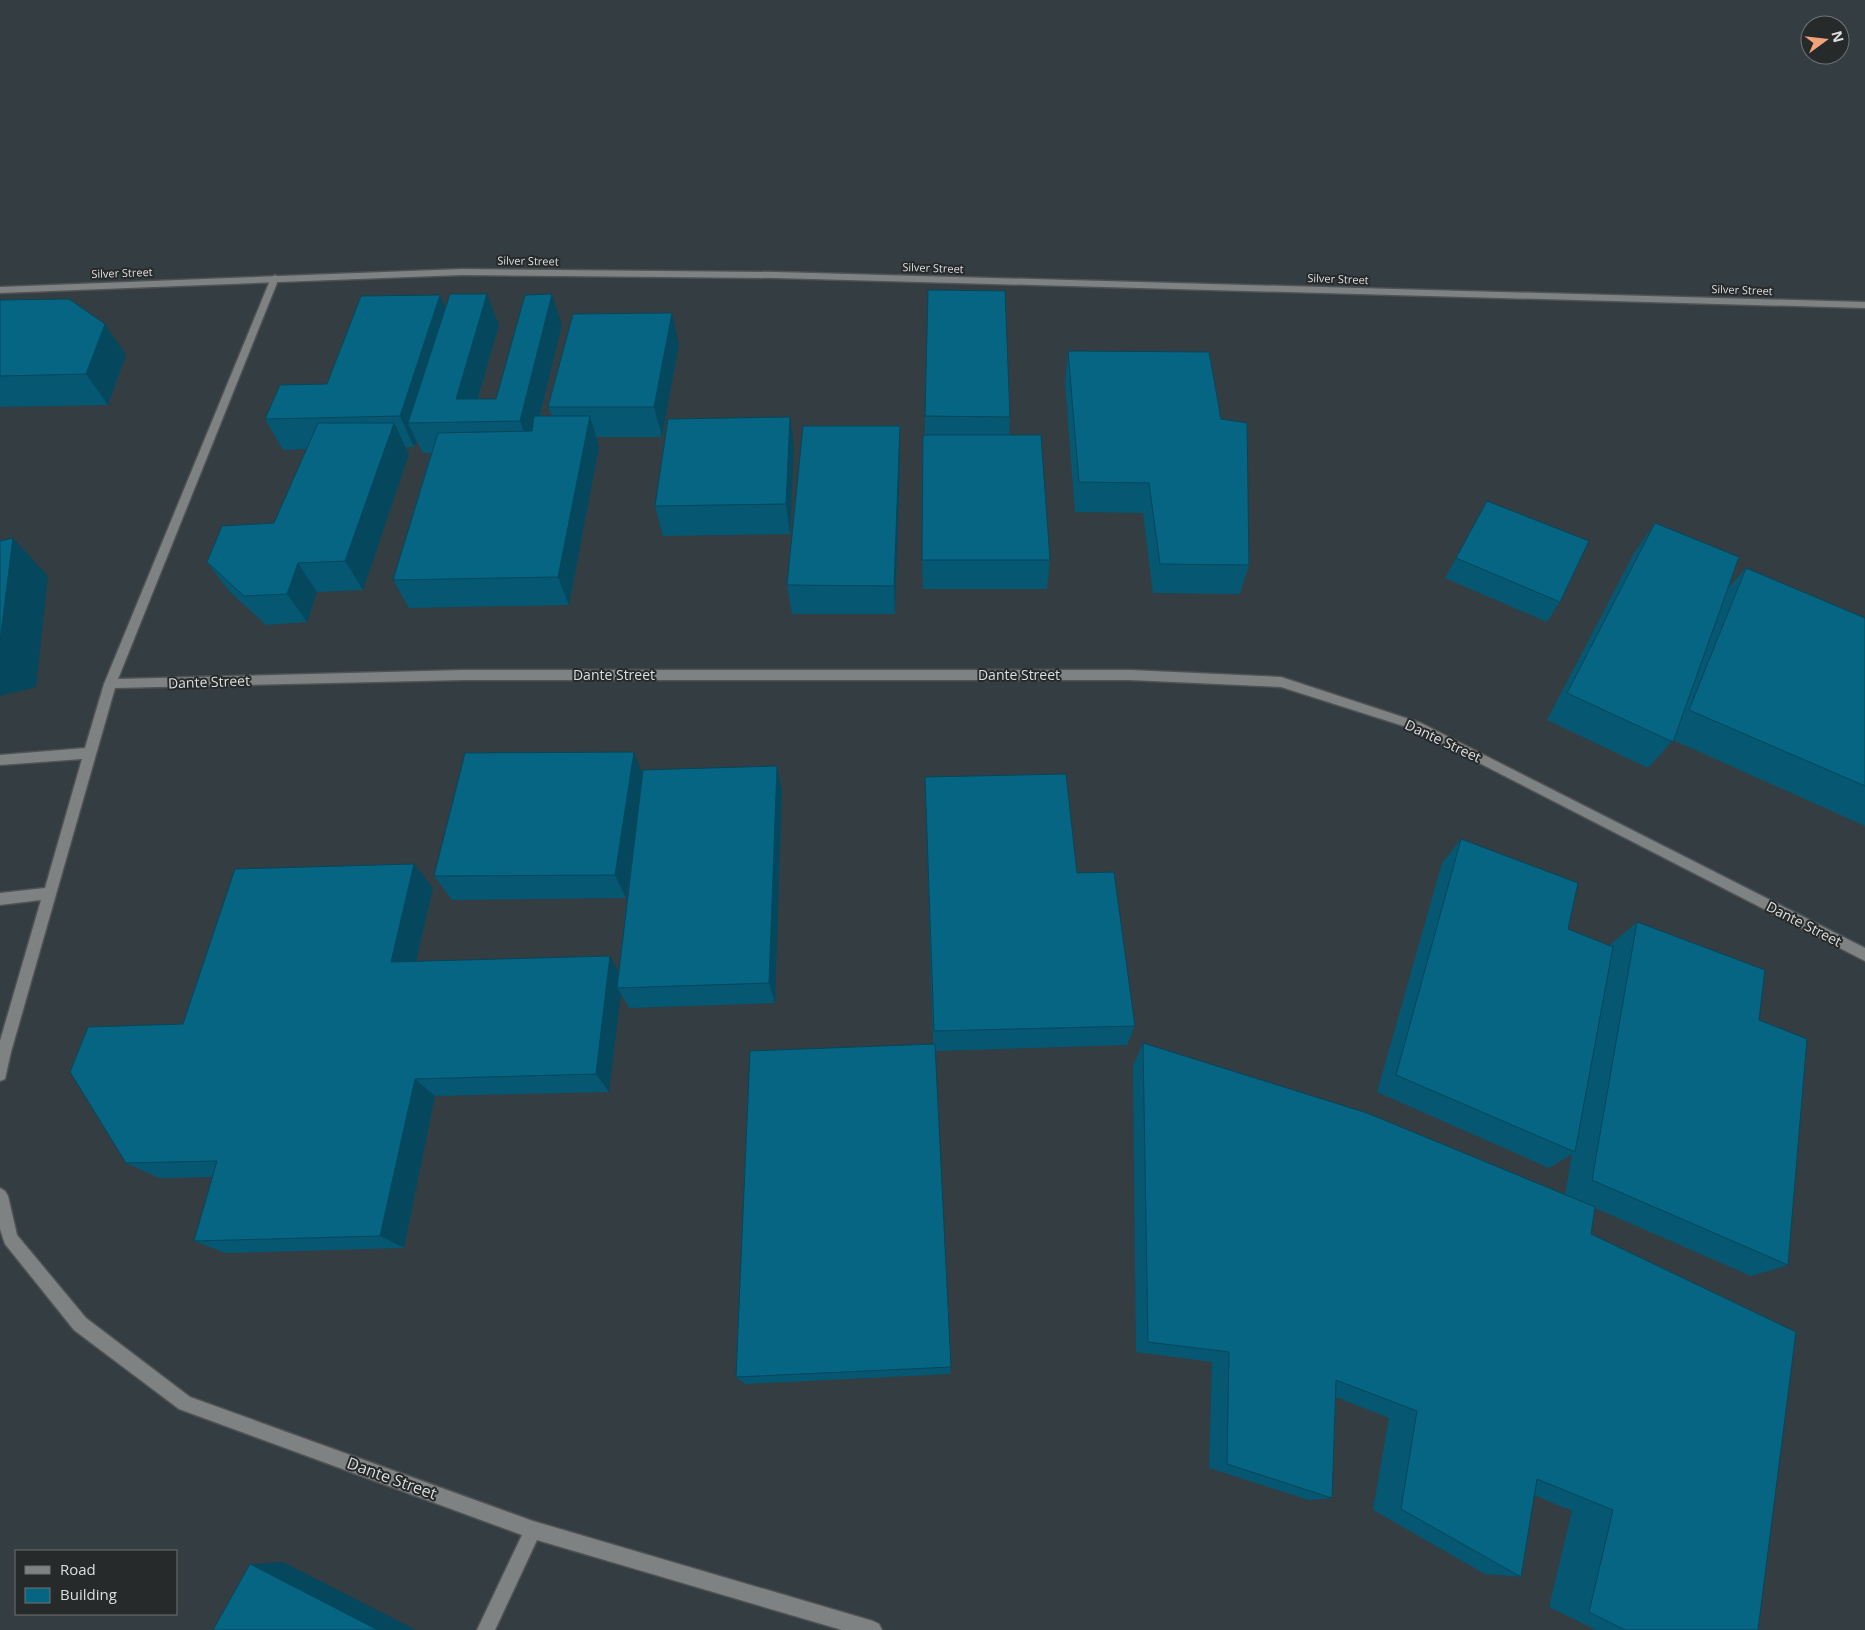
<svg xmlns="http://www.w3.org/2000/svg" width="1865" height="1630" font-family="'Open Sans',sans-serif">
<style>
.built{fill:#343d42;fill-rule:evenodd}
.lines{fill:none;stroke-linecap:round;stroke-linejoin:round}
.service-casing{stroke:#505253;stroke-width:3}
.tertiary-casing{stroke:#505253;stroke-width:3}
.service{fill:#7e8283;fill-rule:evenodd}
.tertiary{fill:#7e8283;fill-rule:evenodd}
.wall{fill:#065772}
.shaded-wall{fill:#05475c}
.building{fill:#076584;stroke:#05475c}
.labels{text-anchor:middle;stroke-width:4;stroke-linejoin:round;paint-order:stroke}
.far-street-label{font-size:11px;fill:#dddedf;stroke:#272a2b}
.street-label{font-size:14px;fill:#dddedf;stroke:#272a2b}
.near-street-label{font-size:16px;fill:#dddedf;stroke:#272a2b}
</style>
<rect width="100%" height="100%" fill="#313435"/>
<path class="built" d="M0,0h1865v1630h-1865zM1810,25h30v30h-30zM16,1551h160v63h-160z"/>
<g class="lines">
<g class="service-casing">
<g id="service">
<polygon points="275,275 279,278 118,679 464,670 1130,670 1281,677 1421,723 1865,948 1865,961 1413,729 1281,687 1130,680 464,680 115,688 11,1052 5,1079 0,1081 0,1041 41,900 0,905 0,893 45,888 82,759 0,765 0,755 85,748 104,684 271,278"/>
<polygon points="0,1188 5,1191 8,1196 17,1235 86,1318 190,1397 533,1521 873,1621 879,1624 882,1630 842,1630 537,1540 495,1630 477,1630 522,1535 179,1409 74,1330 5,1244 0,1229"/>
</g>
</g>
<g class="tertiary-casing">
<polygon id="tertiary" points="462,269 776,272 1865,302 1865,308 776,278 462,275 0,293 0,287"/>
</g>
<use href="#service" class="service"/>
<use href="#tertiary" class="tertiary"/>
</g>
<g class="wall">
<polygon points="440,295 445,309 499,325 478,399 496,399 562,325 540,416 552,416 548,407 679,344 662,437 596,437 599,447 569,605 409,608 393,580 431,453 423,453 416,440 414,447 406,447 409,454 363,590 317,592 307,622 266,625 229,591 207,562 274,523 307,449 283,450 265,419 327,384"/>
<polygon points="0,300 126,355 108,405 0,407"/>
<polygon points="1068,351 1249,565 1240,594 1153,593 1143,513 1075,512 1065,382"/>
<polygon points="925,416 1010,417 1009,435 1050,560 1047,589 923,589 922,560"/>
<polygon points="900,426 900,457 895,614 792,614 787,585"/>
<polygon points="794,447 790,534 663,536 655,506"/>
<polygon points="1487,501 1560,602 1547,622 1445,578"/>
<polygon points="1655,523 1728,588 1746,568 1865,618 1865,826 1673,740 1648,768 1547,720 1634,553"/>
<polygon points="777,766 782,792 775,1003 629,1008 621,994 609,1092 435,1096 404,1248 225,1253 194,1241 213,1177 159,1178 126,1163 183,1024 414,864 433,888 416,961 619,971 632,858 626,898 452,900 434,876 642,774"/>
<polygon points="925,777 1077,873 1135,1026 1127,1045 935,1051 951,1367 950,1374 745,1384 736,1377 933,1044"/>
<polygon points="1461,839 1568,929 1611,946 1611,944 1637,922 1759,1020 1788,1265 1751,1276 1595,1208 1591,1234 1758,1630 1596,1630 1549,1607 1572,1511 1534,1495 1521,1577 1485,1574 1373,1510 1389,1418 1336,1397 1332,1498 1309,1500 1209,1468 1212,1362 1136,1352 1133,1066 1143,1043 1565,1195 1572,1154 1549,1168 1377,1092 1442,863"/>
</g>
<g class="shaded-wall">
<polygon points="487,294 499,325 471,422 456,399"/>
<polygon points="552,294 562,325 531,451 520,421"/>
<polygon points="440,295 452,326 408,423 416,440 414,447 400,416"/>
<polygon points="672,313 679,344 662,437 654,407"/>
<polygon points="105,324 126,355 108,405 86,374"/>
<polygon points="590,416 599,447 569,605 558,577"/>
<polygon points="790,417 794,447 790,534 786,504"/>
<polygon points="394,423 409,454 363,590 345,561"/>
<polygon points="900,426 900,457 895,614 894,586"/>
<polygon points="13,538 48,576 36,687 0,696 0,642"/>
<polygon points="298,563 317,592 307,622 287,594"/>
<polygon points="634,752 644,778 626,898 615,875"/>
<polygon points="777,766 782,792 775,1003 769,983"/>
<polygon points="414,864 433,888 411,983 391,962"/>
<polygon points="610,956 622,978 617,988 621,994 609,1092 596,1074"/>
<polygon points="415,1079 435,1096 404,1248 380,1236"/>
<polygon points="283,1562 416,1630 378,1630 250,1564"/>
</g>
<g class="building">
<polygon points="928,290 1005,291 1010,417 925,416"/>
<polygon points="450,294 487,294 456,399 496,399 525,295 552,294 520,421 408,423"/>
<polygon points="440,295 400,416 265,419 280,385 327,384 361,296"/>
<polygon points="69,299 105,324 86,374 0,376 0,300"/>
<polygon points="672,313 654,407 548,407 573,314"/>
<polygon points="1068,351 1209,352 1221,419 1247,423 1249,565 1160,564 1149,483 1079,482"/>
<polygon points="534,416 590,416 558,577 393,580 438,433 532,431"/>
<polygon points="790,417 786,504 655,506 668,419"/>
<polygon points="318,423 394,423 345,561 298,563 287,594 244,596 207,562 222,526 274,523"/>
<polygon points="803,426 900,426 894,586 787,585"/>
<polygon points="923,435 1041,435 1050,560 922,560"/>
<polygon points="1487,501 1589,541 1560,602 1456,558"/>
<polygon points="1655,523 1739,557 1673,742 1567,693"/>
<polygon points="13,538 0,642 0,541"/>
<polygon points="1746,568 1865,618 1865,786 1689,710"/>
<polygon points="634,752 615,875 434,876 465,753"/>
<polygon points="777,766 769,983 617,988 643,770"/>
<polygon points="1066,774 1077,873 1114,872 1135,1026 934,1031 925,777"/>
<polygon points="1461,839 1578,883 1568,929 1613,947 1575,1152 1396,1075"/>
<polygon points="414,864 391,962 610,956 596,1074 415,1079 380,1236 194,1241 217,1161 126,1163 70,1072 88,1027 183,1024 235,869"/>
<polygon points="1637,922 1765,970 1759,1020 1807,1039 1788,1265 1592,1180"/>
<polygon points="1143,1043 1367,1113 1595,1207 1591,1234 1796,1332 1758,1630 1625,1630 1589,1612 1613,1510 1537,1479 1521,1577 1401,1509 1417,1411 1336,1380 1332,1498 1227,1464 1229,1352 1148,1342"/>
<polygon points="935,1044 951,1367 736,1377 750,1051"/>
<polygon points="250,1564 378,1630 213,1630"/>
</g>
<g class="labels">
<g class="far-street-label">
<text transform="translate(528 261) rotate(1)" y="4">Silver Street</text>
<text transform="translate(933 268) rotate(2)" y="4">Silver Street</text>
<text transform="translate(122 273) rotate(-2)" y="4">Silver Street</text>
<text transform="translate(1338 279) rotate(2)" y="4">Silver Street</text>
<text transform="translate(1742 290) rotate(2)" y="4">Silver Street</text>
</g>
<g class="street-label">
<text x="614" y="680">Dante Street</text>
<text x="1019" y="680">Dante Street</text>
<text transform="translate(209 682) rotate(-2)" y="5">Dante Street</text>
<text transform="translate(1443 741) rotate(25)" y="5">Dante Street</text>
<text transform="translate(1804 924) rotate(27)" y="5">Dante Street</text>
</g>
<g class="near-street-label">
<text transform="translate(392 1478) rotate(20)" y="6">Dante Street</text>
</g>
</g>
<rect x="15" y="1550" width="162" height="65" fill="#272a2b" stroke="#707273"/>
<rect x="25" y="1566" width="25" height="8" fill="#7e8283" stroke="#707273"/>
<text x="60" y="1575" font-size="15" fill="#dddedf">Road</text>
<rect x="25" y="1588" width="25" height="15" fill="#076584" stroke="#707273"/>
<text x="60" y="1600" font-size="15" fill="#dddedf">Building</text>
<g transform="translate(1825 40) rotate(75)"><circle r="24" fill="#272a2b" stroke="#707273"/>
<path d="M0-4L9 19L0 12L-9 19Z" fill="#f0a279"/>
<text y="-8" font-size="14" font-weight="bold" text-anchor="middle" fill="#dddedf">N</text>
</g>
</svg>
